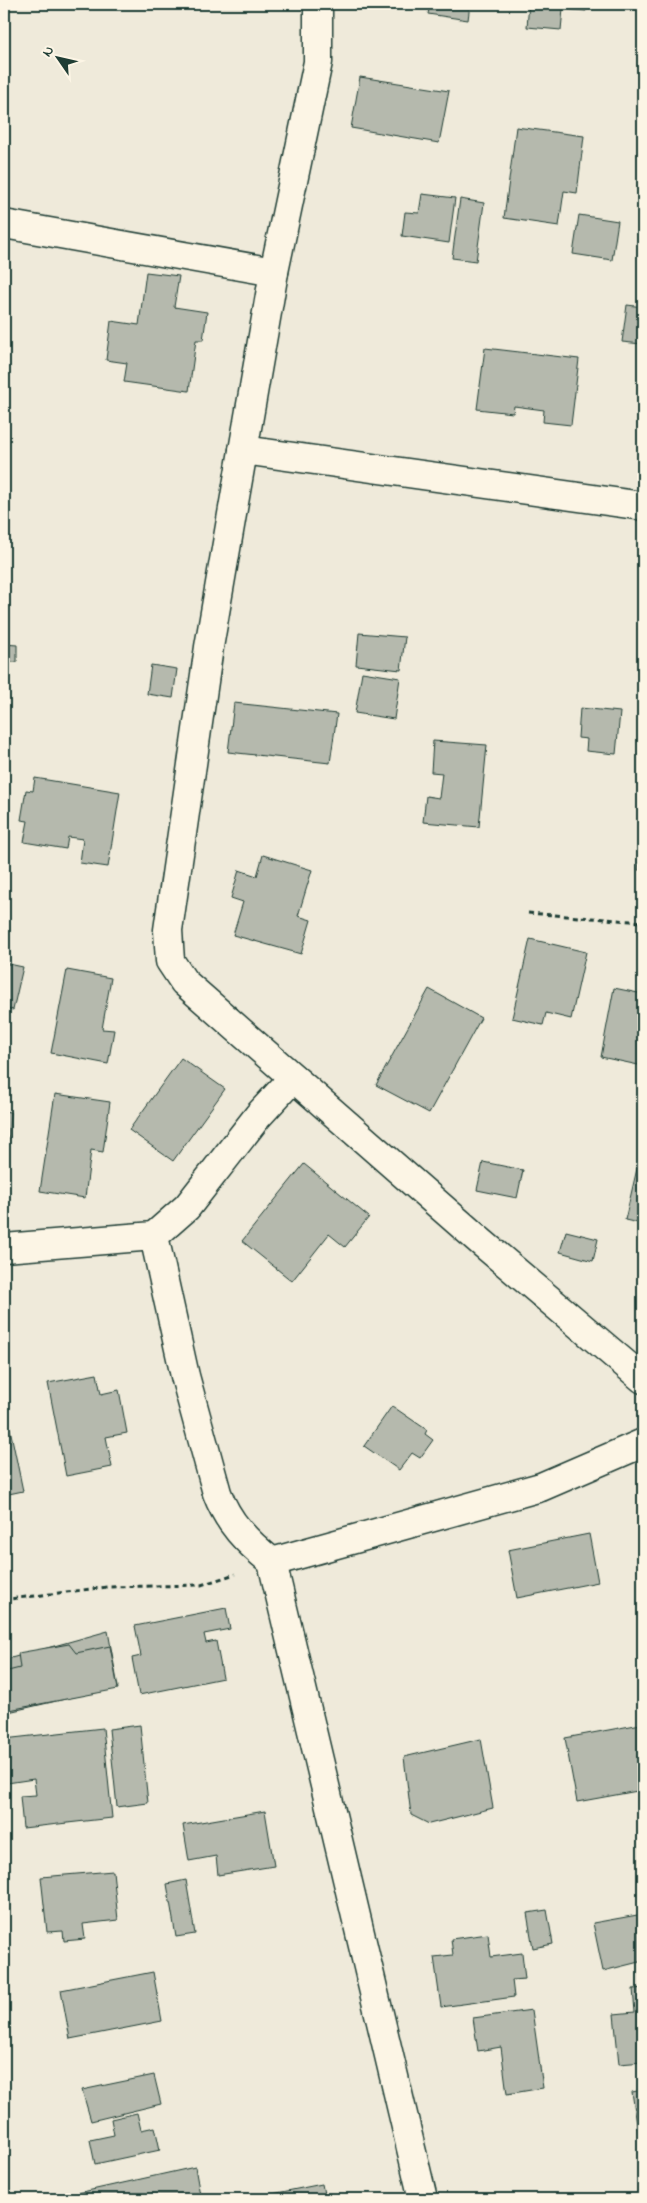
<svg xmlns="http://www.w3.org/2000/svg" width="647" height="2203" font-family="'Indie Flower',sans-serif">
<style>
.building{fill:#b5b9ad;stroke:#1f3d34}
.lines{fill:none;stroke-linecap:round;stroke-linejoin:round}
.street-casing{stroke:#1f3d34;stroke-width:31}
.path{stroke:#1f3d34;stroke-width:3;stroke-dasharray:5 4;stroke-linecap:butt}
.street{stroke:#fcf5e5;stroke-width:28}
</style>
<rect width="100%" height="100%" fill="#efeada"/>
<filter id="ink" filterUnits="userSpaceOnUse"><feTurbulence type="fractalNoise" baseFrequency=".02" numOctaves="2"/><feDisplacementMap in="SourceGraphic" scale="10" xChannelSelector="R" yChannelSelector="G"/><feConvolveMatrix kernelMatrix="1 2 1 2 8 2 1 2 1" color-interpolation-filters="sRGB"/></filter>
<g filter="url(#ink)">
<g class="building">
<polygon points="430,4 470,4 468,20 428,14"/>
<polygon points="529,4 587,4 586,11 563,9 561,30 527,27"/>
<polygon points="360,77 449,91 439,143 351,128"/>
<polygon points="516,127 584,136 577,193 564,191 559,226 504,218"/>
<polygon points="422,194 455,198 449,243 402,236 405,212 419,213"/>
<polygon points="460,199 484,203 476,261 452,258"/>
<polygon points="579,215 618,221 612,260 573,254"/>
<polygon points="146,272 179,276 174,307 207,312 203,340 196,340 189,391 124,382 127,363 106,360 111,321 139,325"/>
<polygon points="627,305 643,307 643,354 641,354 642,344 622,342"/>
<polygon points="485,348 579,359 571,425 543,422 544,410 514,406 513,413 477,409"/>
<polygon points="643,592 643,630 638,630"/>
<polygon points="359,633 405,637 401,670 356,665"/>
<polygon points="4,644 17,645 17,662 4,662"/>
<polygon points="151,665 177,669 173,698 147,694"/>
<polygon points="362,672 400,678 394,719 355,713"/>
<polygon points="234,703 337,714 330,763 228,752"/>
<polygon points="580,708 620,712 616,754 586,751 587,739 578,738"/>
<polygon points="433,741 487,745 479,827 423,822 426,796 439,798 442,773 431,772"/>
<polygon points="35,778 120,792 108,867 80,863 83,839 68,837 66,849 24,842 28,821 21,820 26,790 33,791"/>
<polygon points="643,828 643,870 638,870"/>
<polygon points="263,855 312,870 298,916 311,920 301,954 233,935 243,902 231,898 239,870 257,876"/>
<polygon points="530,939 586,952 571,1019 546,1013 543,1025 512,1018"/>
<polygon points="4,963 23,967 13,1010 4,1008"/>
<polygon points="67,970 111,978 102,1029 114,1030 108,1064 51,1053"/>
<polygon points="614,988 643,994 643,1066 601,1057"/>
<polygon points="429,989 481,1018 429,1113 376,1085"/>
<polygon points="181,1058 225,1089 173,1161 129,1130"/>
<polygon points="55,1094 110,1102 103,1152 91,1150 85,1198 40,1191"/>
<polygon points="4,1111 10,1112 5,1198 4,1197"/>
<polygon points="643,1143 643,1224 625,1220"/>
<polygon points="483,1162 523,1170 517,1198 477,1190"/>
<polygon points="304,1164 369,1217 345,1247 329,1234 292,1281 242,1241"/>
<polygon points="566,1231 598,1239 593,1261 560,1252"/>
<polygon points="97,1374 101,1394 119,1390 127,1433 106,1437 112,1467 66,1476 48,1383"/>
<polygon points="4,1400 23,1491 4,1495"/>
<polygon points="392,1406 427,1430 425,1434 433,1440 420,1458 412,1453 399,1470 364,1446"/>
<polygon points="589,1534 598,1582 517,1598 508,1550"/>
<polygon points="226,1608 230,1629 204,1634 206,1643 216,1641 223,1678 139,1695 132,1658 141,1656 135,1626"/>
<polygon points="108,1631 118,1687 4,1713 4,1660"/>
<polygon points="69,1644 76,1653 110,1646 118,1689 4,1711 4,1672 20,1668 18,1653"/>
<polygon points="641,1724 643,1790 577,1802 565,1738"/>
<polygon points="140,1725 148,1803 117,1807 109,1729"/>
<polygon points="103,1728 112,1818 23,1828 20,1796 36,1795 34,1779 7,1783 4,1739"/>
<polygon points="481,1739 493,1808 429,1824 411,1815 404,1757"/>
<polygon points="265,1811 274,1866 218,1875 216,1856 189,1861 183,1825"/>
<polygon points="113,1871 118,1920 83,1924 85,1939 64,1941 63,1931 47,1932 41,1877"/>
<polygon points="186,1880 195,1934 176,1937 167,1884"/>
<polygon points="547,1910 553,1944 533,1948 527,1913"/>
<polygon points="643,1914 643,1961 603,1971 593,1923"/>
<polygon points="488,1934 491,1957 522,1953 525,1979 512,1980 514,1997 441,2007 434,1957 453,1955 451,1939"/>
<polygon points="153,1972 162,2021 70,2039 61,1990"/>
<polygon points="643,1988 643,2062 619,2064 614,2014 635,2012 633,1989"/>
<polygon points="532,2010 543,2088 507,2094 501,2047 478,2051 473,2018"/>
<polygon points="154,2075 161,2104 91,2121 82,2090"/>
<polygon points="643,2090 643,2149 641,2150 632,2092"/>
<polygon points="137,2113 141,2130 155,2127 160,2150 95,2164 90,2140 114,2135 111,2119"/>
<polygon points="195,2167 200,2195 179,2199 80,2199 78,2193"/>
<polygon points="322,2184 325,2199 267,2199 267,2195"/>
</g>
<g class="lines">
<g class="street-casing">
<g id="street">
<polyline points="318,4 318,62 274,272 209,647 168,930 170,961 184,982 480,1241 643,1379"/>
<polyline points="4,224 274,272"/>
<polyline points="243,450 643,506"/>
<path d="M293,1078l-35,38 -71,91 -33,29 31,140 32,117c11,30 30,49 55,69l151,637"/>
<polyline points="4,1248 154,1236"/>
<polyline points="272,1562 541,1487 643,1443"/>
</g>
</g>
<g class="path">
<polyline points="528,913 643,922"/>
<polyline points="4,1602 10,1599 107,1587 201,1585 235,1574"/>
</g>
<use href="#street" class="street"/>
</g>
</g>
<rect width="647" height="2203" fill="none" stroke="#fcf5e5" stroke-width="20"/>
<rect x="10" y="10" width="627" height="2183" fill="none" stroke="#1f3d34" stroke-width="2" filter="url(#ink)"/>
<g transform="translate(58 58) rotate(304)" stroke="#fcf5e5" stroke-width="4" paint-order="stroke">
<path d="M0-4L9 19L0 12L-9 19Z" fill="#1f3d34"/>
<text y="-8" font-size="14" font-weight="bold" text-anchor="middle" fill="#1f3d34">N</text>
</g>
</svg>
